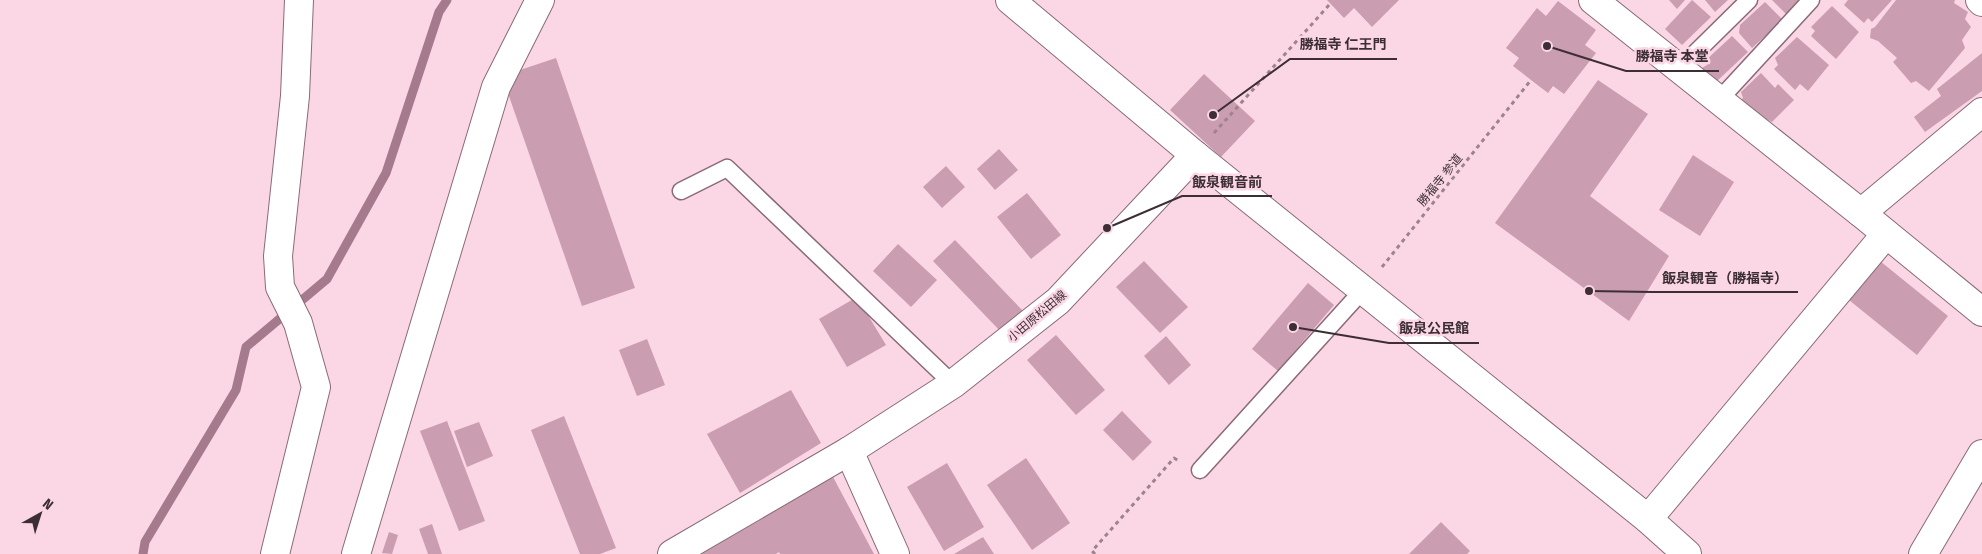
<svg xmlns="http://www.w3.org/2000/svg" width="1982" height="554" font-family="'Fira Sans Condensed','Noto Sans JP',sans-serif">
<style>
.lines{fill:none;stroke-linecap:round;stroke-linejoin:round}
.stream{stroke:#a57a8d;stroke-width:9}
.building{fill:#ca9db0}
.service-casing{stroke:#8a6a77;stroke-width:19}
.minor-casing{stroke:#8a6a77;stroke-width:30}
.secondary-casing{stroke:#8a6a77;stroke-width:30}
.path{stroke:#9d838e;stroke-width:3;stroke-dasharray:4 4;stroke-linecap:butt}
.service{stroke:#fff;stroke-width:16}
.minor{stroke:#fff;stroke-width:28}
.secondary{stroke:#fff;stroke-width:28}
.labels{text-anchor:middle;stroke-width:5;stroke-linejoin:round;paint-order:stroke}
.street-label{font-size:12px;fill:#3c2e34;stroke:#fbd7e6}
.leader{fill:none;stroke:#3c2e34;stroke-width:2}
.callout-dot{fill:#3c2e34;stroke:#fbd7e6;stroke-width:2}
.callout-label{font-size:14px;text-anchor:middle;font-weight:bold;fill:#3c2e34;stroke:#fbd7e6;stroke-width:5;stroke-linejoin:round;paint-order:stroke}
</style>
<rect width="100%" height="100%" fill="#fbd7e6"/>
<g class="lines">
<polyline class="stream" points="143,554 145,542 236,390 246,347 327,279 386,173 439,12 447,0"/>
</g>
<g class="building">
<polygon points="1327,0 1399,0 1372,27 1354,8 1344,18"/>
<polygon points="1669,0 1685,0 1677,9"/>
<polygon points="1692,0 1711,17 1682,45 1665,29"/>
<polygon points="1705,0 1728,0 1715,12"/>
<polygon points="1772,0 1807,0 1787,15"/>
<polygon points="1848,0 1892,0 1872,22 1868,18 1864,23 1844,5"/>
<polygon points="1896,0 1955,0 1954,3 1968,12 1965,19 1971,27 1962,40 1965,48 1929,91 1916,81 1911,83 1893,62 1897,58 1878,41 1870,38 1871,29 1875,27"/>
<polygon points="1558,1 1596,30 1585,45 1596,53 1564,94 1553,86 1548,93 1531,80 1513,66 1519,58 1506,48 1537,8 1546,16"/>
<polygon points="1765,2 1783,20 1752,48 1739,33 1740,25"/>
<polygon points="1832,6 1859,32 1836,59 1811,36 1815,31 1811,27"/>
<polygon points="1732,36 1748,52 1716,82 1702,68 1707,65 1705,61"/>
<polygon points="1797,37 1829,65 1808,91 1800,84 1795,90 1774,69 1778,65 1775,58"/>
<polygon points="1982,53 1982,91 1925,132 1914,117 1941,96 1937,89"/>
<polygon points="556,58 635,288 582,306 502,76"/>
<polygon points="1761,73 1775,88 1778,84 1794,100 1772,122 1766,119 1761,123 1738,104 1743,98 1741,92"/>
<polygon points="1204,74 1255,121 1221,157 1170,110"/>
<polygon points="1598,80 1648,114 1590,196 1669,256 1629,321 1495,223"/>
<polygon points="999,149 1018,170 995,190 977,169"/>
<polygon points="1693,155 1734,182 1700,236 1659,210"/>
<polygon points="946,166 965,187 942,208 923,187"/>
<polygon points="1027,193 1061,235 1031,259 997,217"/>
<polygon points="955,240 1024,312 1002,333 933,261"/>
<polygon points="898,244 937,280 911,307 873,271"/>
<polygon points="1875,257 1948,316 1917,355 1844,296"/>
<polygon points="1144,261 1188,307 1160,333 1116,287"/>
<polygon points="1308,283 1334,305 1278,371 1252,349"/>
<polygon points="857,297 886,345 847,367 819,319"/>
<polygon points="1056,335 1105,390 1076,415 1027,360"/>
<polygon points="1166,336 1191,365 1169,385 1144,356"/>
<polygon points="647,339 665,385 637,396 619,350"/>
<polygon points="791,390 821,443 740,493 707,434"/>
<polygon points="1122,411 1152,442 1133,461 1103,430"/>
<polygon points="564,416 616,548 600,554 580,554 531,430"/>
<polygon points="447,421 485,521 459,531 420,431"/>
<polygon points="479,422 493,456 467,467 454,431"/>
<polygon points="1026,458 1070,523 1032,550 987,485"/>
<polygon points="947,463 984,527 944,551 907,487"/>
<polygon points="832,475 874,554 780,554 779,552 776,554 697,554"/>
<polygon points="1441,522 1470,551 1467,554 1409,554"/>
<polygon points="432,524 442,554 428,554 419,529"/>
<polygon points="389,532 398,535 392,554 382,553"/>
<polygon points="983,537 994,554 954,554"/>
</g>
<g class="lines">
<g class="service-casing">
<g id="service">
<polyline points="1679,69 1749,0"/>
<polyline points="1719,100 1811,0"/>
<polyline points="681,191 727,168 953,384"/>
<polyline points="1200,470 1362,291"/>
</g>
</g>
<g class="minor-casing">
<g id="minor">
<polyline points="1593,0 1861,213"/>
<polyline points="1980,0 1982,2"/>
<polyline points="1982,112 1861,213 1982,312"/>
<polyline points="1195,155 1648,519 1687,554"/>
<polyline points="849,451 895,554"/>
<polyline points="1648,519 1886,234"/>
<polyline points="275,554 316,387 298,323 280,287 278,256 295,96 299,0"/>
<polyline points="356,554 496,87 540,0"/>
<polyline points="1923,554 1982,454"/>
</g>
</g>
<g class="secondary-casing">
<polyline id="secondary" points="672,554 849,451 953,384 1058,301 1195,155 1010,0"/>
</g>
<g class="path">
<polyline points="1214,133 1330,4"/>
<polyline points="1382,267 1531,80"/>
<polyline points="1095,554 1092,551 1174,458 1179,461"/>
</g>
<use href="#service" class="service"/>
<use href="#minor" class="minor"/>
<use href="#secondary" class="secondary"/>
</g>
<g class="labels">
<g class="street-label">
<text transform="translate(1440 180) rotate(-51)" y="4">勝福寺 参道</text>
<text transform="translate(1037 316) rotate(-40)" y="4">小田原松田線</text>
</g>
</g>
<path class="leader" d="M1213 115L1290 59H1397M1547 46L1626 71H1719M1107 228L1182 196H1272M1589 291L1652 292H1798M1293 327L1389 343H1479"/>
<g class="callout-dot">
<circle cx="1213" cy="115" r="5"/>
<circle cx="1547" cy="46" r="5"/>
<circle cx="1107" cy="228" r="5"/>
<circle cx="1589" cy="291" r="5"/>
<circle cx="1293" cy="327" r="5"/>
</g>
<g class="callout-label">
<text x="1343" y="49">勝福寺 仁王門</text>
<text x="1672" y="61">勝福寺 本堂</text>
<text x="1227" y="187">飯泉観音前</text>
<text x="1725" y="283">飯泉観音（勝福寺）</text>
<text x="1434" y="333">飯泉公民館</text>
</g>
<g transform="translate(40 514) rotate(39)" stroke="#fbd7e6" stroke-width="4" paint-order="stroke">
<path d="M0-4L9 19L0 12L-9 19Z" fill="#3c2e34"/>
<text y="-8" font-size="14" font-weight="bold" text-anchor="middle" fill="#3c2e34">N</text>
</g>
</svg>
